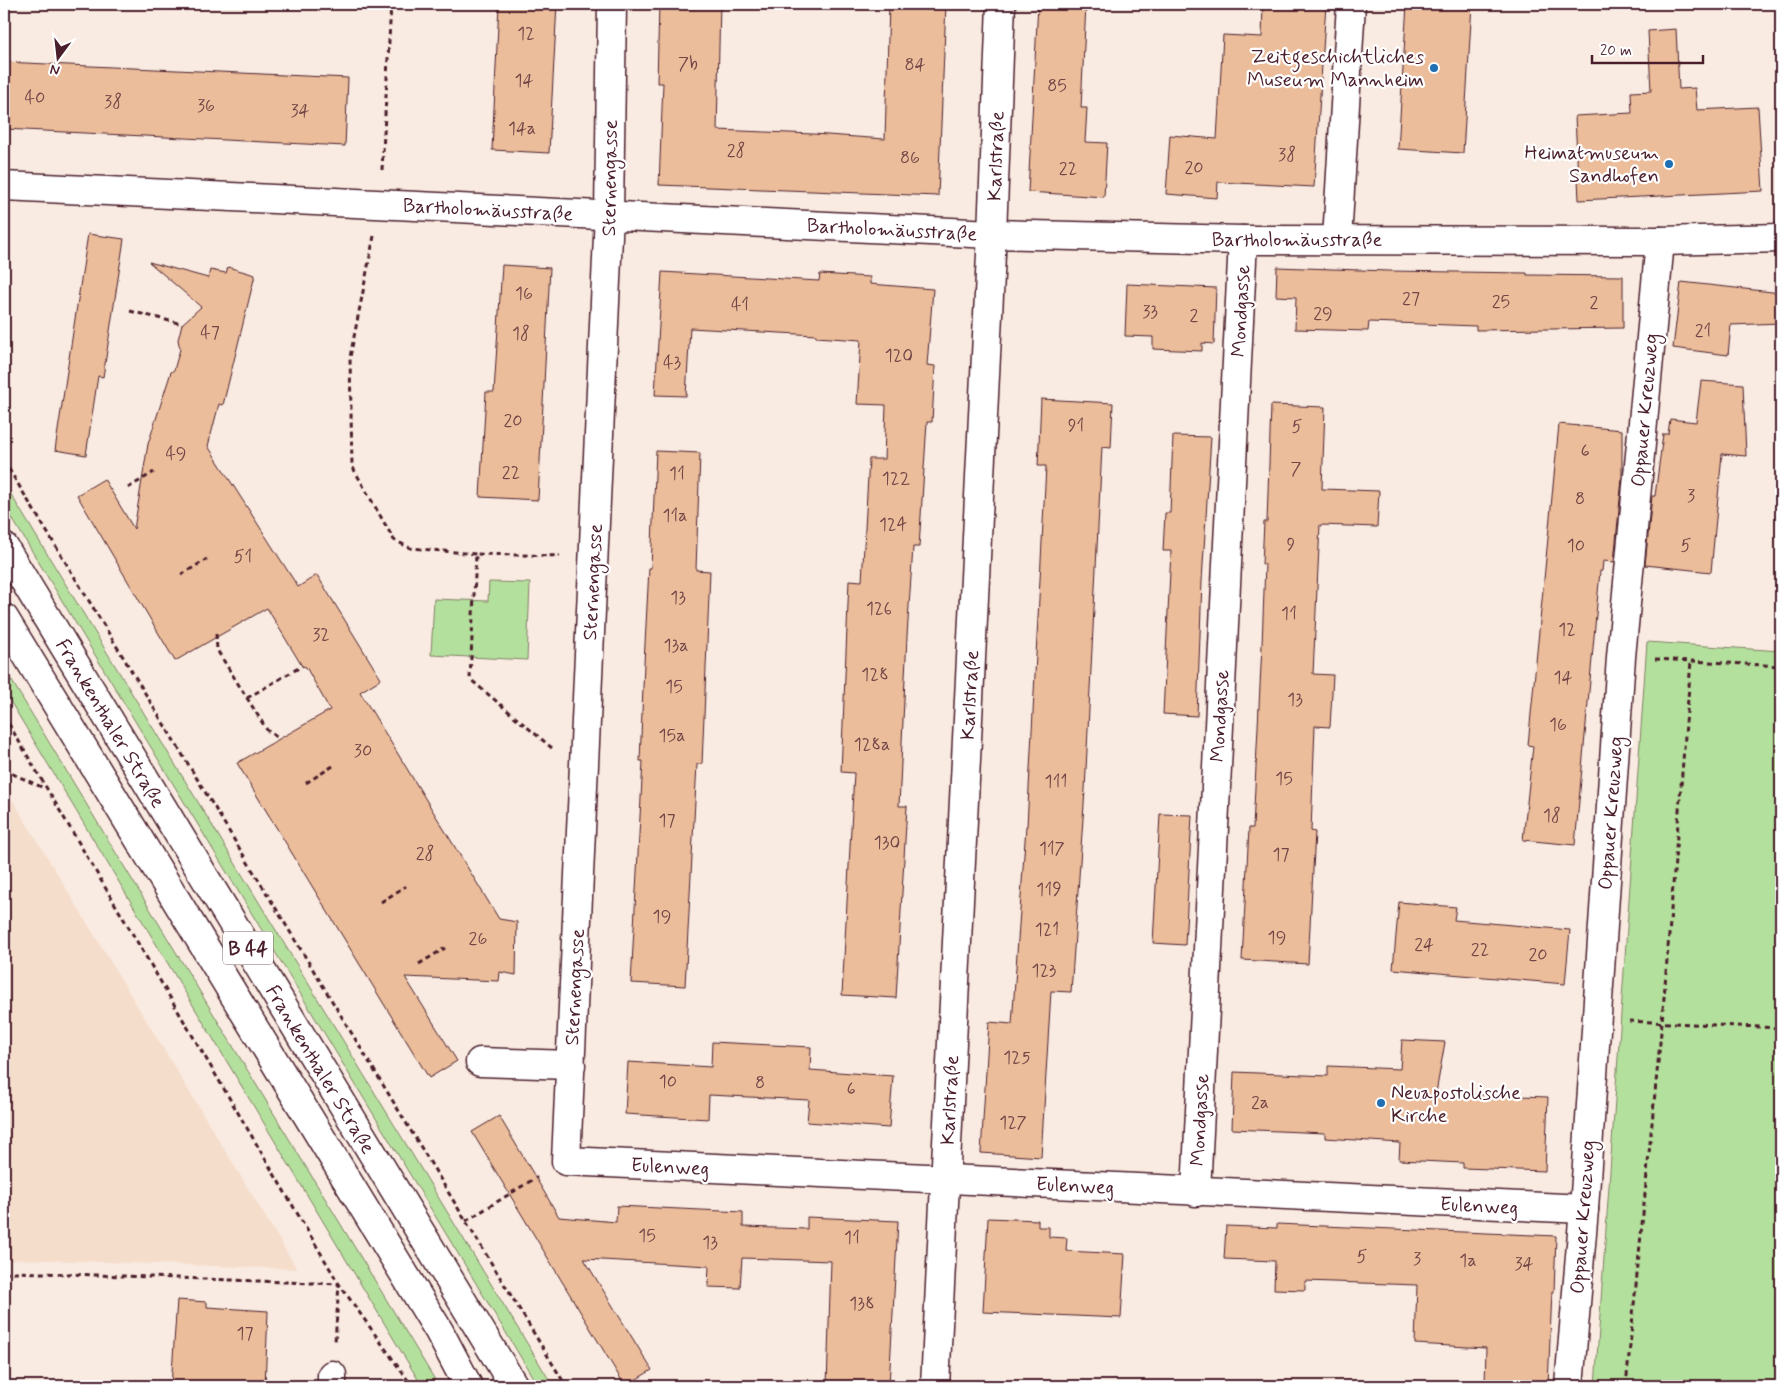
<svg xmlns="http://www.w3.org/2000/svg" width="1785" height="1390" font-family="Mynerve,sans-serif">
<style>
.built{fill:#f5ddcc}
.green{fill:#b4e09d;stroke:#7f8064}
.building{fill:#ebbd9b;stroke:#4a1f2b}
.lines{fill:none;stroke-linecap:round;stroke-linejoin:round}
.minor-casing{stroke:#4a1f2b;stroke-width:31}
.major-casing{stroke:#4a1f2b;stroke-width:31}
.path{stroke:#4a1f2b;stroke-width:3;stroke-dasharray:5 4;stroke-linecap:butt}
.minor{stroke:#fff;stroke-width:28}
.major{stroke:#fff;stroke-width:28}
.poi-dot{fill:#1f6fb2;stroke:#fff;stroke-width:2}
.labels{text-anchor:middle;stroke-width:4.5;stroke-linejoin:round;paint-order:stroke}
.number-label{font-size:18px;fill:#724647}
.shield{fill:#fff;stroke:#80626b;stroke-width:1}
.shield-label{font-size:19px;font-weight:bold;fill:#4a1f2b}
.poi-label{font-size:20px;fill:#4a1f2b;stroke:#fff;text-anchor:end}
.street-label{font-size:20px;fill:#4a1f2b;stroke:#fff}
</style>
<rect width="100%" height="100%" fill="#f9ebe1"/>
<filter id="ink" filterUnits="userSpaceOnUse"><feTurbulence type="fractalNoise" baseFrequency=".02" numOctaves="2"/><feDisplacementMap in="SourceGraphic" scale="10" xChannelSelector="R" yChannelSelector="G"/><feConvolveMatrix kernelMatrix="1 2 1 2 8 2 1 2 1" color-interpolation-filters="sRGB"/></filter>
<g filter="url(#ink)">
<polygon class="built" points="4,786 297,1269 19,1259 4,1263"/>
<g class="green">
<polygon points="4,483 553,1386 538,1386 511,1341 4,505"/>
<polygon points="489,582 530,583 527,660 431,655 434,599 488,601"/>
<polygon points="1647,642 1781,651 1781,1386 1595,1386"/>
<polygon points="4,668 435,1380 422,1386 4,691"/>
</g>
<g class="building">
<polygon points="499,4 557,4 549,153 492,150"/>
<polygon points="659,4 720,4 717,130 813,134 885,139 889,4 946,4 938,196 659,185 663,83 657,83"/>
<polygon points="1038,4 1086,4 1081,108 1087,108 1085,142 1107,143 1104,197 1028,192"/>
<polygon points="1263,4 1326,4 1314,187 1218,182 1217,198 1166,194 1170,135 1217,139 1223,35 1262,37"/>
<polygon points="1407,4 1472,4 1463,153 1398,149"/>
<polygon points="1676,29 1679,89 1695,88 1697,110 1758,107 1763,191 1579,200 1575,116 1632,113 1631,92 1651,91 1648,31"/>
<polygon points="4,62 348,78 345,146 4,129"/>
<polygon points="88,234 124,239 103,377 98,376 86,455 55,450"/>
<polygon points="149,262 208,278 210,270 226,273 228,267 255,275 223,405 219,404 208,446 298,587 317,575 381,679 360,692 499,919 517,922 516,975 500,972 499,981 405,977 457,1061 429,1078 237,763 330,710 306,667 302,666 267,608 175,661 77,495 104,479 134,529 148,444 171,372 174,370 180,349 178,340 182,324 201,307"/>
<polygon points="502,265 550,268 538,500 480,497 486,392 494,392"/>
<polygon points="1277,267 1388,271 1527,273 1527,275 1623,276 1623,328 1476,330 1476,326 1369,322 1368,331 1295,329 1296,297 1276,296"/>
<polygon points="662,272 819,281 820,274 870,277 870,284 933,289 927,365 935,366 932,422 927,422 919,547 913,547 907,636 899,806 907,806 896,998 842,995 854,773 841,772 849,580 862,581 869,459 884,459 886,405 857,404 861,340 816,337 816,335 690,328 686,396 655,395"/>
<polygon points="1681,282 1781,293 1781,323 1731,325 1728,355 1673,348"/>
<polygon points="1127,284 1216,288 1214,344 1202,343 1202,351 1153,349 1153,337 1125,336"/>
<polygon points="1701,381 1743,384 1746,456 1722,454 1711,572 1645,565 1652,496 1655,496 1663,434 1668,434 1670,419 1696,422"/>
<polygon points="1041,399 1113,403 1111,448 1102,447 1085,790 1071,992 1051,991 1041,1157 981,1153 989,1022 1012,1024 1026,826 1027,826 1046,466 1038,466"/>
<polygon points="1271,405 1325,407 1322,489 1379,491 1377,527 1320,525 1313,674 1333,675 1330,727 1315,726 1311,831 1315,832 1308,964 1242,960 1249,828 1253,828 1262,645 1265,564 1262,564 1264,522 1267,522"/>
<polygon points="1559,424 1622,430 1622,478 1614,562 1603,561 1602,571 1600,571 1575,845 1523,840 1533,746 1528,745"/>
<polygon points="1173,436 1211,437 1202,581 1197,716 1163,714 1171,551 1163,551 1165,513 1170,513"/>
<polygon points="656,451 700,453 696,570 710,571 702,764 697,764 685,986 631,983 643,761 640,761 644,663 649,568 651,568"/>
<polygon points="1160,814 1192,815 1185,945 1153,943"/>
<polygon points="1399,902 1456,907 1454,920 1570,930 1565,984 1393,969"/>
<polygon points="1402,1040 1445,1042 1436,1093 1548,1097 1545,1171 1463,1168 1463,1163 1399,1160 1400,1143 1325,1138 1325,1133 1232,1129 1234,1072 1328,1076 1328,1066 1400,1069"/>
<polygon points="712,1042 811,1047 810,1070 893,1076 889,1128 807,1122 809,1100 709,1095 708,1119 625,1114 628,1062 711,1067"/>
<polygon points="499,1116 559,1217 616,1222 617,1206 743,1212 743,1227 807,1229 807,1217 898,1221 889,1386 827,1386 831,1261 742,1258 740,1288 708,1287 709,1266 584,1259 652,1370 625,1386 472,1132"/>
<polygon points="988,1218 1038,1220 1038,1227 1049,1227 1049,1237 1067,1238 1066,1251 1125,1254 1121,1318 983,1312"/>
<polygon points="1277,1224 1556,1236 1554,1292 1552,1291 1548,1386 1485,1384 1486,1348 1415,1344 1417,1285 1305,1281 1305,1290 1274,1289 1275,1261 1224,1259 1226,1226 1277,1228"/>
<polygon points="177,1300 207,1302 207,1307 268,1311 265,1386 171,1386"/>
</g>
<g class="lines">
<g class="minor-casing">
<g id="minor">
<polyline points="612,4 609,214 566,1161 1584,1209"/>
<polyline points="4,186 992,234 1243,240 1660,241 1781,238"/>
<polyline points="1337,240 1351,4"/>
<polyline points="480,1062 571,1065"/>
<polyline points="1196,1192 1243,240"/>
<polyline points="332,1386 332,1375"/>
<polyline points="935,1386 992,234 1001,4"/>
<polyline points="1569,1386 1584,1209 1621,657 1660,241"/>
</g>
</g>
<g class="major-casing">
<g id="major">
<polyline points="4,547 514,1386"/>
<polyline points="4,618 439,1331 468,1386"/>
</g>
</g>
<g class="path">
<polyline points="382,170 391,4"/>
<polyline points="374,236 350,357 352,466 394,540 410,548 476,554"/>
<polyline points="130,311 182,324"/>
<polyline points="4,461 566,1386"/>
<polyline points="128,488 154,472"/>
<polyline points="181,575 207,559"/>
<polyline points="216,634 217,650 267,730 279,739"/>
<polyline points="1655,659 1781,666"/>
<polyline points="247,698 302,666"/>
<polyline points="4,716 339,1284 412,1386"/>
<polyline points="552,748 470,679 476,554 560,556"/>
<polyline points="4,770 44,788"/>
<polyline points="306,783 333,766"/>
<polyline points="381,902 406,886"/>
<polyline points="419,964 445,948"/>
<polyline points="1629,1021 1781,1028"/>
<polyline points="466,1221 537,1177"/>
<polyline points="4,1274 15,1272 339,1284 335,1342"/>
<polyline points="1626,1386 1662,1022 1691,661"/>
</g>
<use href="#minor" class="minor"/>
<use href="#major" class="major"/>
</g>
</g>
<g class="poi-dot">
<circle cx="1434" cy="68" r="5"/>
<circle cx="1669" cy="164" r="5"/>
<circle cx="1381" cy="1103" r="5"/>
</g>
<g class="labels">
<g class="number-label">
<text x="526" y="39">12</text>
<text x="688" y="69">7b</text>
<text x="915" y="70">84</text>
<text x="524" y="86">14</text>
<text x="1057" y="91">85</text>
<text x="35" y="103">40</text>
<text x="113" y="107">38</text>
<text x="206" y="111">36</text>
<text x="300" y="116">34</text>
<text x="522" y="134">14a</text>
<text x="736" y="156">28</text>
<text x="1287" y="160">38</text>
<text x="910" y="163">86</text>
<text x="1194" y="173">20</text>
<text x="1068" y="174">22</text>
<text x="524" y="299">16</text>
<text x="1411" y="304">27</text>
<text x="1501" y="307">25</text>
<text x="1594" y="308">2</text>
<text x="740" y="310">41</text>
<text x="1150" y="317">33</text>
<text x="1323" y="319">29</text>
<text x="1194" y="321">2</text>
<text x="1703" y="336">21</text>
<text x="210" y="338">47</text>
<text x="521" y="339">18</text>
<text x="899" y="361">120</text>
<text x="672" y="368">43</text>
<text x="513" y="426">20</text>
<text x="1076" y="431">91</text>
<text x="1297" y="432">5</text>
<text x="1585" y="456">6</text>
<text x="176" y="459">49</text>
<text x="1296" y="474">7</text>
<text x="511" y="478">22</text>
<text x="677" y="479">11</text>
<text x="896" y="484">122</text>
<text x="1691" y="501">3</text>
<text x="1580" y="504">8</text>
<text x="675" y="521">11a</text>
<text x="893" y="530">124</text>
<text x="1291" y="550">9</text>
<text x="1576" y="551">10</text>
<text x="1686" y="551">5</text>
<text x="243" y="562">51</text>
<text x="678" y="603">13</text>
<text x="879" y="614">126</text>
<text x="1289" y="619">11</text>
<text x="1567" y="635">12</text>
<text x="321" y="640">32</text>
<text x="676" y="651">13a</text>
<text x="875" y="680">128</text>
<text x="1563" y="683">14</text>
<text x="674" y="692">15</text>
<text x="1295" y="705">13</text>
<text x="1558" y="730">16</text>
<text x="672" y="741">15a</text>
<text x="872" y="750">128a</text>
<text x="363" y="756">30</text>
<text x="1284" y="784">15</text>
<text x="1056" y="787">111</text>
<text x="1552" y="821">18</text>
<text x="667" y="826">17</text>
<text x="887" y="848">130</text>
<text x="1052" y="854">117</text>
<text x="425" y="859">28</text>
<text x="1281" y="860">17</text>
<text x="1049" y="895">119</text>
<text x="662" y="922">19</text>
<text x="1047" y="935">121</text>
<text x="1277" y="943">19</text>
<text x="478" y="944">26</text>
<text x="1424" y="950">24</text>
<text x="1480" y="955">22</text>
<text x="1538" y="960">20</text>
<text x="1044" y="976">123</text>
<text x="1017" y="1063">125</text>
<text x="668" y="1087">10</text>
<text x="760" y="1088">8</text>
<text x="851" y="1094">6</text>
<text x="1260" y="1108">2a</text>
<text x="1013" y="1128">127</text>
<text x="647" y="1241">15</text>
<text x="852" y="1243">11</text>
<text x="710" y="1248">13</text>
<text x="1362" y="1262">5</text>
<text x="1417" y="1264">3</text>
<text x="1468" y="1266">1a</text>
<text x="1524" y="1269">34</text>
<text x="862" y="1309">138</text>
<text x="245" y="1339">17</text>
</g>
<rect class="shield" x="223" y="931.5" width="50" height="33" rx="4"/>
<g class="shield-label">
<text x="248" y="955">B 44</text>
</g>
<g class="poi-label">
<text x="1424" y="63">Zeitgeschichtliches<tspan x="1424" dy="23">Museum Mannheim</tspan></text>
<text x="1659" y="159">Heimatmuseum<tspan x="1659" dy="23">Sandhofen</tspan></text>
<text x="1391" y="1099" text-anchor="start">Neuapostolische<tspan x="1391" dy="23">Kirche</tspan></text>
</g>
<g class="street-label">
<text transform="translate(995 156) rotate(-88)" y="7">Karlstraße</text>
<text transform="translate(609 178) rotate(-89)" y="7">Sternengasse</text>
<text transform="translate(488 209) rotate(3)" y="7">Bartholomäusstraße</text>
<text transform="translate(892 229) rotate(3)" y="7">Bartholomäusstraße</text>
<text x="1297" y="246">Bartholomäusstraße</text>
<text transform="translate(1240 311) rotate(-87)" y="7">Mondgasse</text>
<text transform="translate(1644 410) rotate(-85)" y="7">Oppauer Kreuzweg</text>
<text transform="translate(592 582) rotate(-87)" y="7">Sternengasse</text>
<text transform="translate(969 695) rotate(-87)" y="7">Karlstraße</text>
<text transform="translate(1219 716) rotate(-87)" y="7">Mondgasse</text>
<text transform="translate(111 723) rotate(59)" y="7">Frankenthaler Straße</text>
<text transform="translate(1610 813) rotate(-86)" y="7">Oppauer Kreuzweg</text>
<text transform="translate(574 987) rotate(-87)" y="7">Sternengasse</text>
<text transform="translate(321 1069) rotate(59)" y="7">Frankenthaler Straße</text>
<text transform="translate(949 1100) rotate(-87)" y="7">Karlstraße</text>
<text transform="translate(1199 1120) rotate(-87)" y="7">Mondgasse</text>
<text transform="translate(670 1166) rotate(3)" y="7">Eulenweg</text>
<text transform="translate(1075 1185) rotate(3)" y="7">Eulenweg</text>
<text transform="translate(1479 1205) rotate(3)" y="7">Eulenweg</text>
<text transform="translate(1582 1217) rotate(-86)" y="7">Oppauer Kreuzweg</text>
</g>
</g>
<rect width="1785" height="1390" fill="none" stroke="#fff" stroke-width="20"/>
<rect x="10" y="10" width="1765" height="1370" fill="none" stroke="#4a1f2b" stroke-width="2" filter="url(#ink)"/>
<g transform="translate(58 58) rotate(195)" stroke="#ffffff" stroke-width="4" paint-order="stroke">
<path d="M0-4L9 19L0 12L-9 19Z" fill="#4a1f2b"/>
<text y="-8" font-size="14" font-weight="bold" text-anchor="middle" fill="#4a1f2b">N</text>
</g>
<path d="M1592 55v8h111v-8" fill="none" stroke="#4a1f2b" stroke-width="2.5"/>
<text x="1600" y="55" font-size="15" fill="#4a1f2b" stroke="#ffffff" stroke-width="4" paint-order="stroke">20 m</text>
</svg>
